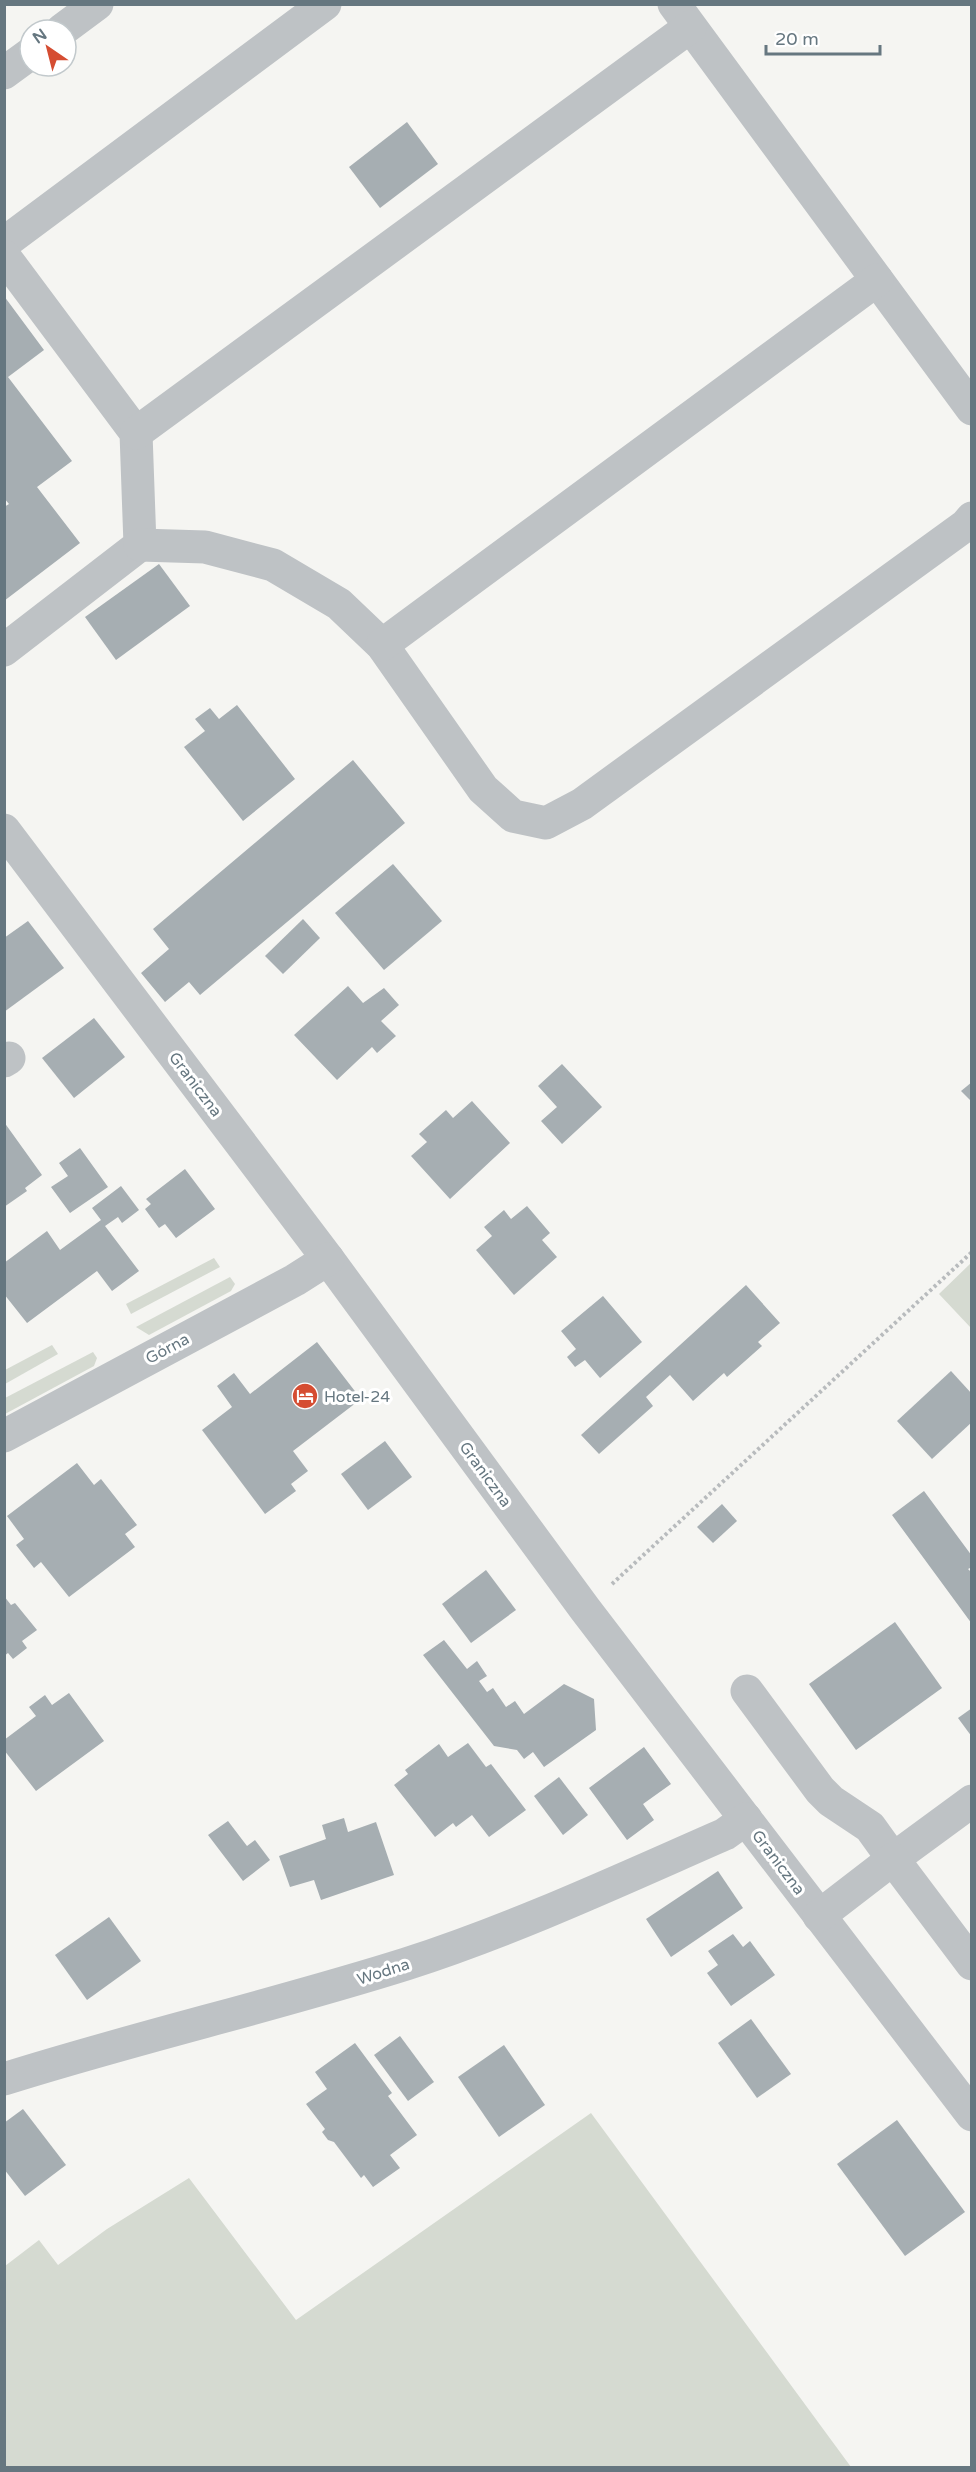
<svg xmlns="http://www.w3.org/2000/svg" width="976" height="2472" font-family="'Varela Round',sans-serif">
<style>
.green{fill:#d5dad1}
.building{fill:#a6aeb2}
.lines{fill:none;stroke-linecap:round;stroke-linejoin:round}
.path{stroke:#b8bbbd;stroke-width:4;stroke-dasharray:3 3;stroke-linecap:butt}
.minor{stroke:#bec2c5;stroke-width:33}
.labels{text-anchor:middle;stroke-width:6;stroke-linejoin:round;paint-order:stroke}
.street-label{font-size:16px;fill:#667780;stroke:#fff}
.poi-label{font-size:16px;fill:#667780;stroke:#fff;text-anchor:start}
</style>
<rect width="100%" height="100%" fill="#f5f5f2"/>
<g class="green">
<polygon points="214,1258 220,1267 131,1314 126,1304"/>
<polygon points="971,1263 971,1328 939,1294"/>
<polygon points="230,1277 235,1284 231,1291 149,1335 136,1327"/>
<polygon points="52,1345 58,1354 5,1384 5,1370"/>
<polygon points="93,1352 97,1358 94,1366 5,1414 5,1398"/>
<polygon points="591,2113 851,2467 5,2467 5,2266 39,2240 58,2265 107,2229 189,2178 296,2320"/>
</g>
<g class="building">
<polygon points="407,122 438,164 380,208 349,167"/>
<polygon points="4,296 44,350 8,377 72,461 37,487 80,543 4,601 4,507 9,504 4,498"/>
<polygon points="159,564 190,606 116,660 85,617"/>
<polygon points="237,705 295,779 243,821 184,747 205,731 195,719 210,708 219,719"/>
<polygon points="353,760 405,823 200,995 189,982 165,1002 141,973 169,949 153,929"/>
<polygon points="393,864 442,921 384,970 335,913"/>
<polygon points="303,919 320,938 283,974 265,956"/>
<polygon points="28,921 64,968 4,1012 4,938"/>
<polygon points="348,986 363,1003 384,988 399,1005 381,1021 396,1036 377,1053 372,1047 337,1080 294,1035"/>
<polygon points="94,1018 125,1057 74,1098 42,1058"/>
<polygon points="562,1064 602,1107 562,1144 541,1121 557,1107 538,1086"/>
<polygon points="972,1082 972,1102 961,1091"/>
<polygon points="472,1101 510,1143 450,1199 411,1156 427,1142 419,1134 446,1110 453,1118"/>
<polygon points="4,1122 42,1175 25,1188 27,1191 4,1207"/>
<polygon points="80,1148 108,1187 70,1213 51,1187 68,1176 59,1163"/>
<polygon points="185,1169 215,1209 176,1238 165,1224 159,1228 145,1209 151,1204 146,1199"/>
<polygon points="121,1186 139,1210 122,1223 118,1217 105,1226 139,1271 112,1291 97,1271 27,1323 4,1294 4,1263 47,1231 60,1250 101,1220 92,1208"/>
<polygon points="527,1206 550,1233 542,1240 557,1257 514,1295 476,1250 492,1236 484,1227 504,1210 511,1219"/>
<polygon points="746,1285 780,1323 758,1342 762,1346 727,1377 724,1373 693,1401 670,1375 646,1397 653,1406 599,1454 581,1435"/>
<polygon points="603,1296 642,1342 600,1378 585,1360 575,1367 567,1357 576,1349 561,1331"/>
<polygon points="317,1342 361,1399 293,1451 308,1471 291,1484 296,1491 265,1514 202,1430 232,1407 217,1386 234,1373 250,1394"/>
<polygon points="951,1371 972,1394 972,1422 932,1459 897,1421"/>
<polygon points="385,1441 412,1477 368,1510 341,1474"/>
<polygon points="77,1463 94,1485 101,1479 137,1525 125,1534 135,1547 69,1597 41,1562 34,1568 16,1545 24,1539 7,1516"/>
<polygon points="924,1491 972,1556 972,1567 968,1569 972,1573 972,1624 892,1515"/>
<polygon points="722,1504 737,1521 713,1543 697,1527"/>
<polygon points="486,1570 516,1610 471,1643 442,1604"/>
<polygon points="4,1596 11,1605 15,1603 37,1630 22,1641 27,1648 13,1659 8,1653 4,1656"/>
<polygon points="895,1622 942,1688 856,1750 809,1684"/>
<polygon points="444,1640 467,1669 477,1661 487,1676 479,1681 487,1692 493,1688 506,1707 515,1701 524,1714 564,1684 594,1699 596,1730 544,1767 533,1752 524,1759 517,1750 494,1746 423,1655"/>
<polygon points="69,1693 104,1741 36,1791 4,1750 4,1740 36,1716 29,1707 45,1695 52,1705"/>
<polygon points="972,1708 972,1737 958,1718"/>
<polygon points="468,1743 486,1767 491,1764 526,1810 489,1837 472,1815 456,1827 453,1823 435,1837 394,1785 408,1774 405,1770 439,1744 448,1757"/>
<polygon points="644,1747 671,1784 643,1804 654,1820 627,1840 589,1788"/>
<polygon points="559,1777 588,1815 563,1835 534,1796"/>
<polygon points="344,1818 348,1832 376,1822 394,1875 321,1900 314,1880 290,1887 279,1856 326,1839 322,1825"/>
<polygon points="228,1821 247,1846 255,1840 270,1860 243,1881 208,1835"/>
<polygon points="718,1871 743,1908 671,1957 646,1919"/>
<polygon points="109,1917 141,1961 87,2000 55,1955"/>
<polygon points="733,1934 743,1947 750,1941 775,1975 731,2006 707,1973 718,1965 708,1951"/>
<polygon points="751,2019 791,2074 757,2098 718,2043"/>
<polygon points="400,2036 434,2082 408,2101 374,2055"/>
<polygon points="355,2043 392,2093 388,2096 417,2135 390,2155 400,2168 373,2187 364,2175 361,2178 334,2142 328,2140 322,2132 325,2129 306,2104 327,2089 315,2072"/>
<polygon points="504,2045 545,2105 499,2137 458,2077"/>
<polygon points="23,2109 66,2165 25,2196 4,2169 4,2123"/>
<polygon points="897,2120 965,2212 905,2256 837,2164"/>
</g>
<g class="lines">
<polyline class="path" points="612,1584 972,1252"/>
<g class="minor">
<polyline points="674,4 972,409"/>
<polyline points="62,30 97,4"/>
<polyline points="4,73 30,54"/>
<polyline points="4,243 325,4"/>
<polyline points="4,256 136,433 140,545 4,650"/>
<polyline points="136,433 690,27"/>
<polyline points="140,545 205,547 273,565 339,604 382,645 483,789 513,816 546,823 582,804 966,525 972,518"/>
<polyline points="382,645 877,280"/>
<polyline points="4,830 328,1259 585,1609 972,2115"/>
<polyline points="4,1061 9,1058"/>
<polyline points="4,1436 295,1280 328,1259"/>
<polyline points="747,1691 820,1790 831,1801 870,1827 893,1859 972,1801"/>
<polyline points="819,1916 893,1859 972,1964"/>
<path d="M4,2079c133,-42 269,-73 402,-115 109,-35 214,-84 319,-130l21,-15"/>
</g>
</g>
<defs>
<g id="hotel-disc" transform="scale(1.35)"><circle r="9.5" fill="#d54d32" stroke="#fff"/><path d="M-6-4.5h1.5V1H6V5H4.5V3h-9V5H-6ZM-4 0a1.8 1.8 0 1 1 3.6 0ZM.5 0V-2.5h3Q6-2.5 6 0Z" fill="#fff"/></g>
</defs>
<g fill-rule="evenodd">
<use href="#hotel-disc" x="305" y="1396"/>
</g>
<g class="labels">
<g class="street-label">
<text transform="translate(196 1084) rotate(53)" y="6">Graniczna</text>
<text transform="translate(167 1348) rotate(-28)" y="6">Górna</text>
<text transform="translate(486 1474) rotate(54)" y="6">Graniczna</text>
<text transform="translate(779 1862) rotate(53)" y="6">Graniczna</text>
<text transform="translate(383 1971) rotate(-18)" y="6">Wodna</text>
</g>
<g class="poi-label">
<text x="324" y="1402">Hotel-24</text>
</g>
</g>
<rect width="976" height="2472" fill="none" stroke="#667780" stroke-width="12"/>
<g transform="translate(48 48) rotate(325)"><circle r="28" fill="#ffffff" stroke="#c2c9cc" stroke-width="1.5"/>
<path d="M0-4.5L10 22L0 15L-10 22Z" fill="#d54d32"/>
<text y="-9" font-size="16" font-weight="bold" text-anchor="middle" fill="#667780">N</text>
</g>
<path d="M766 45v9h114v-9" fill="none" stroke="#667780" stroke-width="3"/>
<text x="775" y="45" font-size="18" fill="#667780" stroke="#ffffff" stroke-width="4.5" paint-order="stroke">20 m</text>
</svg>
